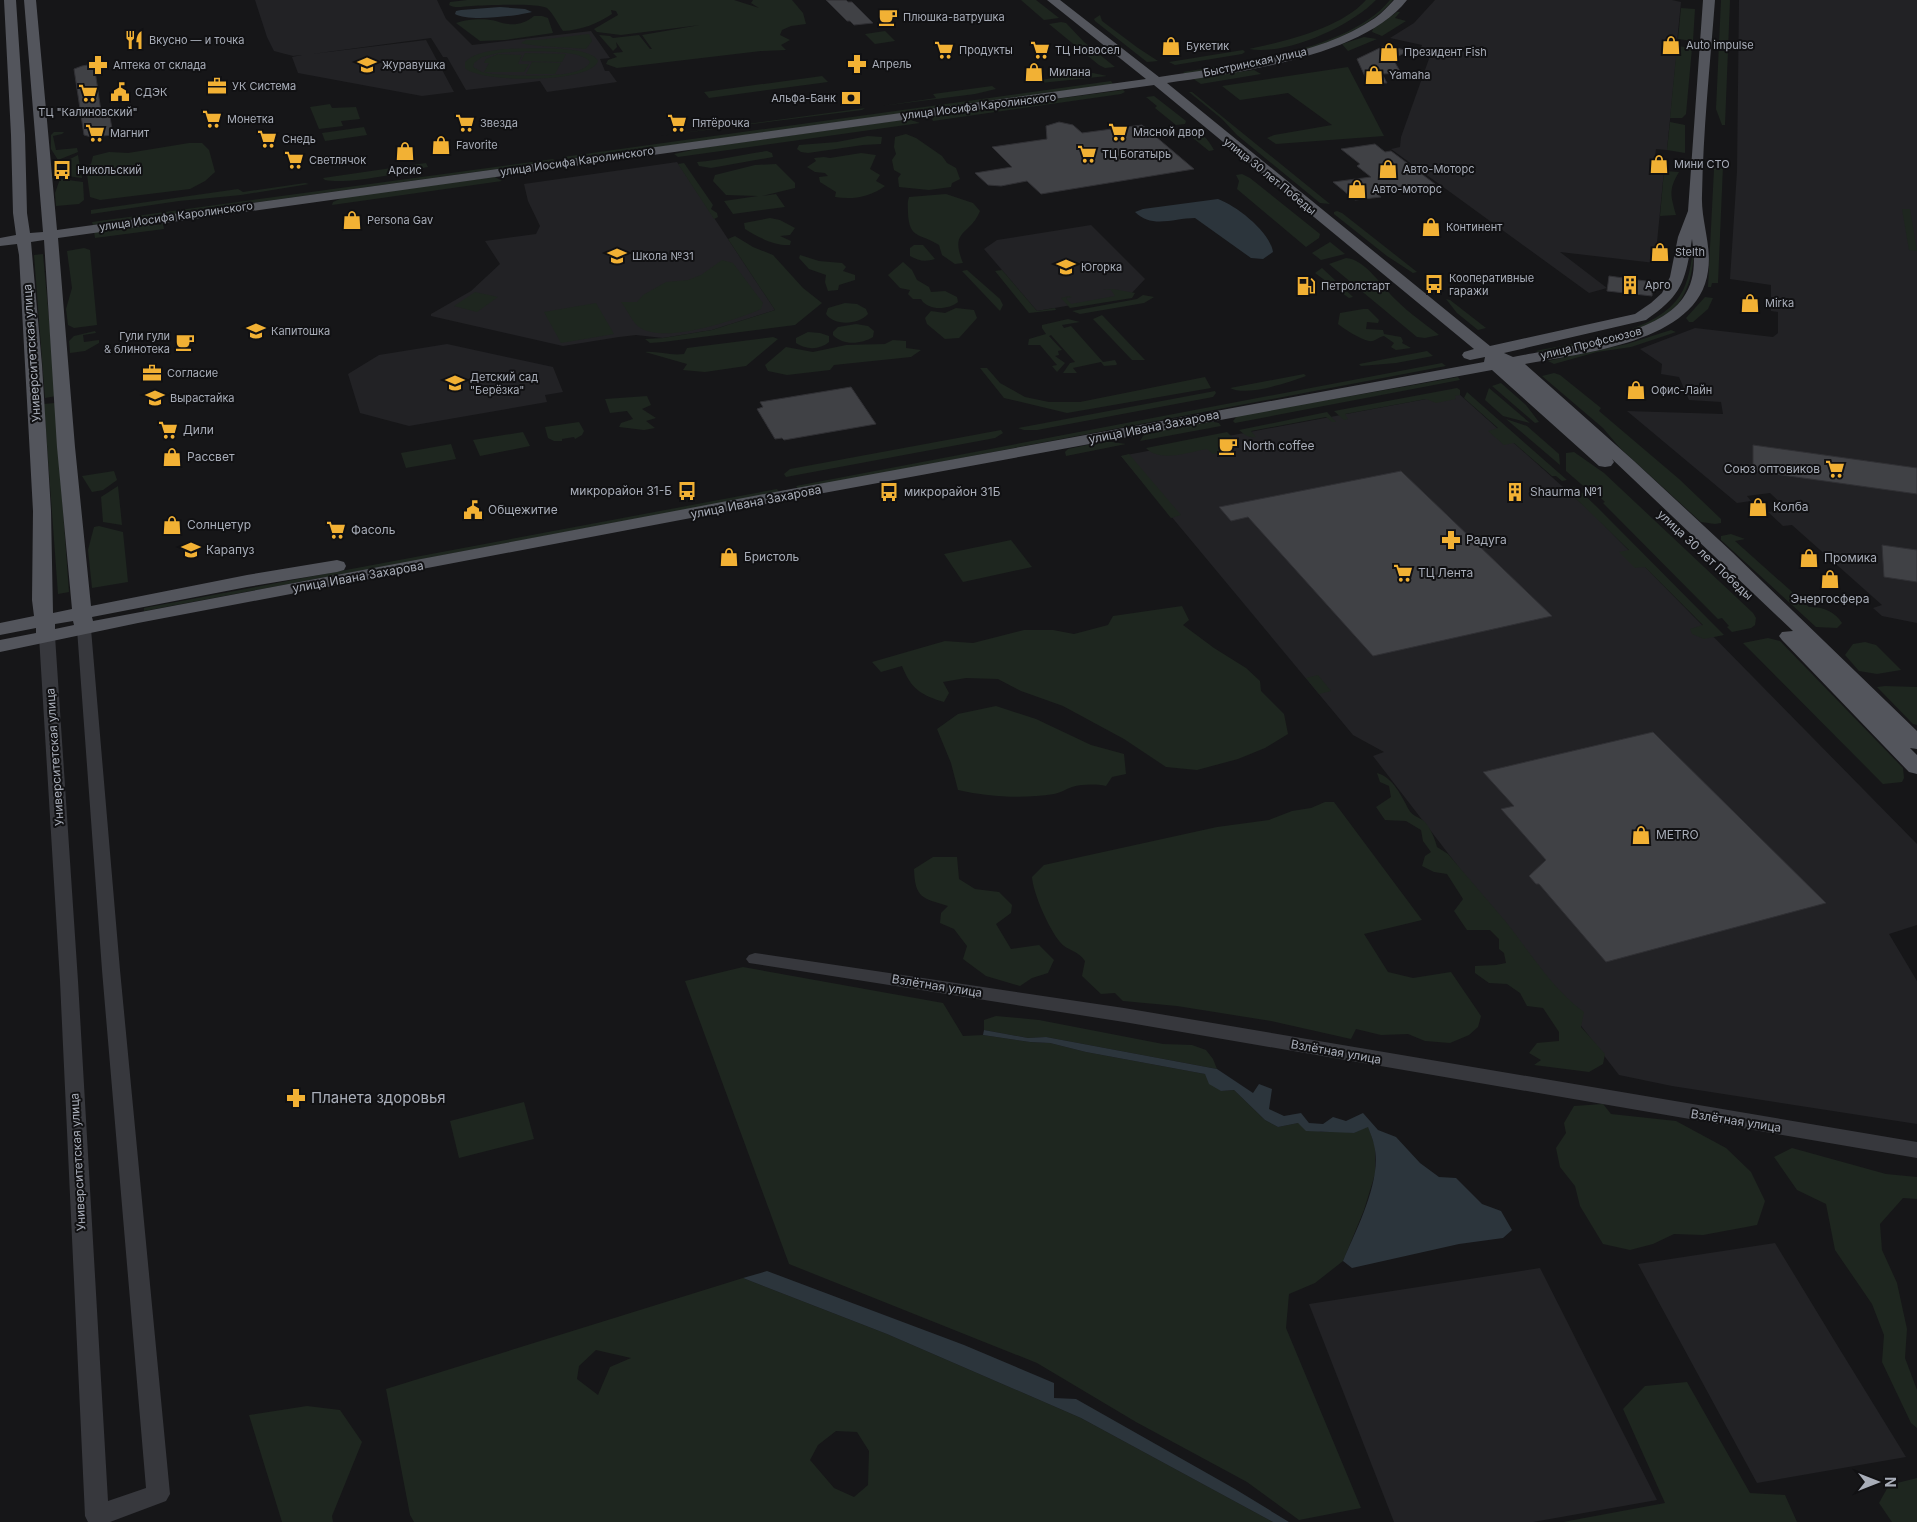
<svg xmlns="http://www.w3.org/2000/svg" width="1917" height="1522" font-family="Inter,sans-serif">
<style>
.built{fill:#222225}
.green{fill:#1e261f;fill-rule:evenodd}
.water{fill:#2c353c}
.building{fill:#404145;stroke:#303034}
.lines{fill:none;stroke-linecap:round;stroke-linejoin:round}
.minor{fill:#37383d;fill-rule:evenodd}
.major{fill:#53555c;fill-rule:evenodd}
.labels{text-anchor:middle;stroke-width:4;stroke-linejoin:round;paint-order:stroke}
.far-poi-label{font-size:11px;fill:#a8adb8;stroke:#111113;text-anchor:start}
.far-street-label{font-size:11px;fill:#a8adb8;stroke:#111113}
.street-label{font-size:12px;fill:#a8adb8;stroke:#111113}
.poi-label{font-size:12px;fill:#a8adb8;stroke:#111113;text-anchor:start}
.near-poi-label{font-size:15px;fill:#a8adb8;stroke:#111113;text-anchor:start}
</style>
<rect width="100%" height="100%" fill="#161618"/>
<g class="built">
<polygon points="255,0 437,0 446,19 472,45 591,31 610,58 600,59 605,71 609,71 617,82 547,92 540,81 466,90 447,57 443,57 431,38 312,54 426,40 454,92 422,96 298,73 292,57 302,55 293,56 274,51 267,37"/>
<polygon points="1435,0 1672,0 1681,2 1677,42 1665,41 1664,48 1677,49 1667,150 1656,149 1653,169 1664,171 1655,263 1560,252 1607,288 1589,293 1391,149 1400,147 1401,137 1430,56 1418,55 1422,45 1390,38 1414,23"/>
<polygon points="1739,0 1917,0 1917,623 1882,616 1873,608 1882,605 1792,525 1783,526 1768,512 1787,509 1770,493 1747,496 1751,501 1737,503 1627,411 1723,414 1721,402 1689,400 1679,377 1661,374 1662,364 1640,349 1695,328 1773,337 1778,333 1778,312 1771,311 1771,285 1730,279 1737,171"/>
<polygon points="677,162 775,310 712,330 663,338 636,335 619,337 563,346 431,316 431,314 471,291 500,264 485,241 536,234 540,226 528,201 524,184"/>
<polygon points="1091,225 1145,279 1130,295 1037,311 984,249 997,240"/>
<polygon points="447,344 553,367 563,392 545,395 547,402 409,426 360,413 348,374 379,355"/>
<polygon points="1458,393 1592,513 1917,844 1917,925 1889,934 1917,981 1917,1124 1672,1086 1619,1075 1373,756 1384,752 1353,735 1121,456"/>
<polygon points="1775,1243 1834,1340 1906,1457 1757,1483 1638,1264"/>
<polygon points="1540,1268 1657,1500 1533,1522 1394,1522 1309,1304"/>
</g>
<g class="green">
<path d="M467,0h267l25,8 -8,-5 2,-3h39l11,13 3,11 -15,2 -9,4 -2,5 10,5 -9,5 5,5 -25,1 -144,17 -11,-4 2,-4 9,-3 -4,-4 10,-1 -7,-10 1,5 -4,4 -14,-16 11,1 3,2 26,-3 11,14h2l-10,-14 58,-10 -79,10 -24,-3 -3,-3 24,-14 -2,-4 -5,-1 1,4c-15,10 -31,16 -49,17 -5,-7 -10,-18 -16,-23 -8,-5 -62,-3 -75,-2 -8,0 -16,3 -23,-1l1,-3z"/>
<polygon points="1021,0 1036,0 1059,18 1044,20"/>
<path d="M1366,0h10c-25,26 -90,56 -127,49 36,-8 91,-20 117,-49z"/>
<path d="M1390,0h3c-40,50 -147,64 -207,74l-3,-2c59,-9 168,-23 207,-72z"/>
<polygon points="1721,0 1730,0 1725,125 1722,125 1716,109"/>
<polygon points="1681,8 1695,9 1693,41 1678,39"/>
<polygon points="1397,12 1400,12 1395,18 1406,21 1382,36 1372,32 1373,29"/>
<polygon points="1100,15 1102,21 1138,48 1158,61 1147,62 1095,21 1094,19"/>
<path d="M534,16h8l6,2 5,15 -48,7 -25,1 -24,-18c10,-4 30,-5 40,-2 14,5 26,5 38,-5z"/>
<polygon points="1061,22 1066,23 1084,42 1115,67 1105,68 1099,65 1049,24"/>
<polygon points="885,31 895,41 875,44 865,34"/>
<path d="M589,34l3,7 -6,8c-10,-1 -60,-3 -65,-6l5,-3h12z"/>
<polygon points="1364,37 1377,39 1348,51 1342,44"/>
<polygon points="1677,46 1692,48 1686,114 1682,118 1670,118"/>
<path d="M504,49c19,0 86,-5 94,12 -7,23 -119,22 -133,7v-6c10,-10 26,-11 39,-13zM498,53c17,-2 84,-5 92,9 -8,19 -79,13 -98,12l-10,-2 -9,-5 1,-4 8,-6z"/>
<polygon points="1243,50 1245,52 1242,54 1175,65 1169,62"/>
<polygon points="525,53 566,54 562,62 521,61"/>
<polygon points="498,54 522,55 518,64 529,64 524,72 484,72 489,63 484,63 486,59"/>
<polygon points="532,62 561,63 555,74 526,74"/>
<polygon points="1348,67 1384,136 1276,144 1267,138 1274,135 1332,125 1288,93 1240,100 1222,86"/>
<polygon points="1254,70 1261,74 1201,84 1192,78"/>
<polygon points="1093,73 1107,76 1041,83 1039,80"/>
<polygon points="822,76 828,82 709,98 704,92"/>
<polygon points="1111,81 1113,84 565,160 563,157"/>
<polygon points="992,86 996,89 975,94 882,106 936,98 933,94"/>
<polygon points="1123,90 1125,92 1121,94 933,121 932,119 936,115"/>
<polygon points="1189,92 1192,92 1330,204 1320,203 1237,135 1222,119"/>
<polygon points="1154,96 1186,121 1185,124 1176,125 1155,108 1157,106 1146,97"/>
<polygon points="330,104 332,108 356,107 360,119 341,121 343,126 319,129 310,107"/>
<polygon points="865,108 862,110 660,136"/>
<polygon points="908,119 920,123 678,157 674,154 701,148"/>
<polygon points="1670,122 1685,125 1685,153 1667,150"/>
<polygon points="364,127 367,135 325,141 322,133"/>
<path d="M1183,130c16,-3 24,8 31,20l-5,1z"/>
<polygon points="54,132 64,132 62,134 53,136 56,150 77,148 78,152 58,160 51,149 51,135"/>
<polygon points="906,134 916,138 942,156 947,163 956,168 960,179 952,183 951,187 929,190 899,187 898,178 901,174 894,170 892,160 896,154 894,147 895,137"/>
<polygon points="868,136 882,137 881,144 863,145 808,153 801,152 797,149 799,145 837,142"/>
<polygon points="189,143 202,143 209,150 215,172 205,181 190,189 100,200 90,197 86,167 91,164 93,156 109,152 128,153"/>
<path d="M767,151l5,2 1,4 -62,11 -12,-2 -2,-4c24,-2 46,-8 70,-11z"/>
<path d="M861,153l15,2 -6,14 10,6 -4,6 9,5c-15,11 -33,14 -50,11l1,-5 -16,-10 -1,-5 9,-1 -3,-3 -10,-1 -8,-5 9,-6 -2,-3 10,-1 6,1z"/>
<polygon points="78,155 82,178 67,176 66,161"/>
<polygon points="553,159 555,161 93,225 92,222"/>
<path d="M426,163l2,4c-24,5 -79,18 -103,13l-2,-2z"/>
<polygon points="684,163 713,205 711,209 717,213 718,217 714,219 678,164"/>
<polygon points="776,164 795,183 795,188 762,196 776,194 785,207 733,214 724,201 758,196 726,195 713,181 715,175 755,165"/>
<polygon points="1723,166 1718,283 1712,283 1711,287 1708,287 1714,169 1715,167"/>
<path d="M1664,171l15,1c-11,18 -8,24 -3,43l-16,1z"/>
<polygon points="1242,174 1250,178 1320,234 1319,238 1306,247 1237,189 1239,181 1236,175"/>
<polygon points="495,177 502,181 332,205 333,202 344,197"/>
<polygon points="60,179 83,182 84,200 79,204 56,206 55,193"/>
<polygon points="305,183 309,184 241,195 179,201 91,214 91,210 238,189 243,192"/>
<path d="M946,194l27,9 7,8c-10,25 -31,18 -17,52l-8,1 -13,-9 -3,-10c-19,-12 -30,-6 -31,-32 0,-6 -1,-10 1,-16z"/>
<polygon points="1902,209 1910,209 1917,251 1909,250"/>
<polygon points="1337,211 1342,213 1417,272 1413,273 1387,256 1334,214 1334,212"/>
<path d="M770,218l10,2 15,8 -5,7 -10,1 11,5 -1,4c-16,1 -32,-8 -45,-16l-1,-6z"/>
<polygon points="163,224 164,229 95,238 94,231"/>
<polygon points="735,236 753,247 773,255 803,288 822,303 795,325 663,342 650,343 645,339 663,338 712,330 775,310 728,239"/>
<polygon points="1330,242 1345,254 1321,260 1312,253"/>
<path d="M1694,242c0,20 -2,41 -14,59 -24,33 -104,44 -142,51l-2,-1c41,-9 112,-16 140,-50 14,-17 15,-39 18,-59z"/>
<path d="M914,245h9l12,14c-10,3 -16,2 -25,-3v-8z"/>
<polygon points="84,248 90,250 97,325 74,328 68,325 66,309 72,288 67,251"/>
<polygon points="43,254 56,396 45,398 34,255"/>
<polygon points="800,255 819,261 842,263 846,267 843,271 855,275 855,280 839,285 838,290 828,291 825,282 826,275 809,269 799,258"/>
<path d="M1346,258c19,1 37,30 50,42 13,13 29,24 43,35l-14,3 -8,-1 -88,-73z"/>
<path d="M722,260l11,3 30,40 -2,6c-25,11 -97,36 -122,18 -7,-5 -12,-18 -18,-25h16l6,-7 23,-13 22,-2 13,-5z"/>
<path d="M903,262l9,8 5,10 12,7 2,5 14,-1 12,6 1,5c-9,8 -31,9 -37,-3h-8l-5,-5 2,-4 -10,-2 -12,-13z"/>
<polygon points="1322,268 1353,297 1349,298 1315,273"/>
<polygon points="967,270 1000,299 1003,305 1000,311 962,271"/>
<polygon points="1002,270 1037,311 1055,308 1056,310 1029,313 995,271"/>
<polygon points="1113,289 1135,293 1132,298 1070,308 1061,298 1070,296 1072,297 1066,298 1071,304 1115,296 1111,290 1103,290"/>
<polygon points="475,292 498,297 477,312 454,306"/>
<polygon points="1143,295 1154,297 1144,303 1080,314 1072,311 1137,299"/>
<polygon points="1705,297 1713,298 1708,309 1693,322 1689,322 1686,318"/>
<polygon points="1446,299 1450,300 1486,328 1478,330 1457,313"/>
<polygon points="596,303 614,334 561,343 544,312"/>
<path d="M845,303l12,1 9,5 2,5c-10,11 -34,12 -42,0l2,-6z"/>
<polygon points="956,308 974,310 977,318 959,338 945,339 927,324 925,318 931,311 945,313"/>
<path d="M1363,309h5l11,11 -1,3 -11,-1 -1,7 17,1 1,4 17,3 2,4 -1,2 9,5 -15,2 -5,-3 3,-4 -10,-7c-6,1 -9,6 -15,5 -9,-2 -25,-12 -31,-17l2,-11z"/>
<polygon points="1102,315 1145,360 1132,360 1093,319"/>
<polygon points="1068,319 1080,322 1062,325 1064,328 1071,326 1103,362 1115,360 1117,364 1116,365 1104,366 1101,362 1073,368 1077,373 1063,373 1070,363 1075,362 1051,335 1049,336 1062,350 1058,351 1059,355 1055,356 1065,363 1057,372 1052,366 1057,365 1040,345 1028,345 1029,339 1046,334 1042,328 1042,325"/>
<path d="M856,324l12,2 6,5 -1,6c-11,7 -30,9 -40,-2v-3l5,-5z"/>
<polygon points="1671,330 1676,332 1631,347 1597,352 1554,364 1548,361 1627,344"/>
<polygon points="95,331 96,333 83,335 84,342 99,340 99,343 85,351 70,353 69,341 74,336"/>
<path d="M808,332l12,1 9,3v6c-9,8 -23,8 -33,1v-5z"/>
<path d="M773,337l5,2 -32,27 -41,6 -22,-2 4,-6 -42,-12c14,-1 25,4 39,2l3,-6z"/>
<polygon points="893,340 906,341 906,348 921,350 911,357 834,365 830,370 787,375 768,371 765,365 786,347 813,352 846,345 885,344"/>
<polygon points="1427,351 1433,356 1396,363 1361,366 1359,364"/>
<polygon points="1442,363 1446,366 798,489 796,486"/>
<polygon points="980,368 987,368 1000,383 1025,397 1049,402 1080,402 1205,377 1211,388 1067,413 1004,398"/>
<polygon points="1554,373 1560,375 1601,408 1599,411 1679,479 1721,519 1721,523 1715,524 1701,522 1620,448 1603,428 1542,376"/>
<path d="M1304,374l2,2c-17,6 -59,21 -76,12z"/>
<path d="M1458,377l2,3 -225,43 -2,-2 4,-5c73,-14 147,-25 221,-39z"/>
<polygon points="1501,383 1526,405 1539,422 1535,423 1492,386"/>
<polygon points="1457,388 1460,390 1460,395 1455,396 1456,399 1436,403 1426,399 1345,414 1348,419 1344,420 1334,411"/>
<polygon points="1489,388 1530,423 1503,416 1485,400"/>
<polygon points="1215,391 1216,393 1213,397 1037,430 1024,430 1018,428"/>
<polygon points="1467,392 1567,480 1562,481 1556,476 1552,476 1514,443 1504,445 1488,431 1498,428 1464,398"/>
<polygon points="647,396 651,405 642,409 656,418 646,421 655,428 644,430 619,427 621,423 633,419 627,411 610,413 605,399"/>
<polygon points="55,403 69,592 58,594 44,404"/>
<path d="M1327,412l9,10h-4l-6,-5 -75,14 5,6c-8,1 -11,-2 -17,-7z"/>
<polygon points="1506,419 1527,426 1559,454 1560,465"/>
<polygon points="1209,421 1219,423 1221,426 1140,441 1145,433"/>
<polygon points="579,422 584,431 582,435 575,439 574,437 562,439 562,441 554,441 548,438 545,427"/>
<polygon points="1001,430 1003,433 995,438 786,477 784,474 790,469"/>
<polygon points="523,432 530,446 480,456 473,440"/>
<path d="M1227,432l8,8 -12,3 7,8 -17,3 -6,-5c-18,3 -47,14 -61,-1z"/>
<polygon points="1106,441 1126,444 1066,456 1065,452 1068,449"/>
<polygon points="451,444 456,459 406,468 401,453"/>
<polygon points="1574,452 1604,473 1753,613 1756,618 1755,625 1751,628 1732,632 1727,627 1729,626 1722,618 1718,619 1603,503 1605,502 1598,495 1595,496 1566,471 1566,453"/>
<polygon points="1129,454 1181,515 1171,518 1121,456"/>
<polygon points="114,471 117,480 103,490 92,492 82,476"/>
<polygon points="118,486 122,525 103,522 101,497"/>
<polygon points="1576,487 1597,507 1724,635 1704,639 1692,634 1690,629 1703,625 1645,567 1635,568 1619,552 1629,550 1566,489"/>
<polygon points="777,489 779,492 144,611 144,608"/>
<polygon points="99,526 123,532 128,582 92,588 88,550 94,527"/>
<path d="M1731,534l14,5 -10,2 74,66c12,-1 26,4 33,16l-5,5 -21,-1 -95,-87v-4z"/>
<polygon points="1011,540 1032,567 963,582 944,554"/>
<path d="M1182,606l7,14 -6,5 31,23 32,20 14,13 1,10 23,23 4,20 -23,14 -27,11 -41,11 -31,-3 -42,-28 -61,-33 -42,-15 -23,-12 -32,-1 -23,4 6,11 -5,9c-23,-7 -33,-13 -42,-36l-21,6 -9,-10 73,-21 28,2 51,-13h29l21,4 34,-9 5,-9z"/>
<polygon points="1768,638 1780,641 1903,768 1904,778 1902,782 1883,784 1743,643"/>
<polygon points="1865,642 1876,645 1901,670 1877,674 1859,671 1845,655 1853,644"/>
<polygon points="1318,675 1331,691 1319,694 1306,678"/>
<polygon points="1885,686 1917,687 1917,725 1913,724 1877,687"/>
<path d="M996,706l40,13 55,26 33,9 2,20 -14,3 -6,9c-10,-2 -23,-2 -34,1 -6,2 -12,6 -18,7 -31,5 -65,3 -96,-4l-7,-27 -14,-34 21,-15z"/>
<path d="M1377,773c16,4 25,24 32,37 3,6 12,8 16,12 6,7 10,17 12,25l11,7c19,23 39,45 58,68 24,30 46,67 78,90l-3,15 24,27 -2,10 -14,8 -55,-7 7,-5 -12,-7 8,-10 22,-2v-9l-16,-24 -16,-2 -7,-13 -13,-9 -18,-1 -14,-10v-7l21,-1 10,-2 -2,-10 -5,-4v-10l-9,-9h-23l-13,-19 9,-12 -16,-25 -13,-2 -12,-6 3,-10 6,-4 -8,-11 -2,-11 -15,-9 -21,-1 -9,-13 15,-10 -2,-11 -9,-4z"/>
<path d="M1325,802h9l88,118 -58,14 24,38 25,6 38,-6 30,44 -3,11 -9,8 -19,8 -25,-2 -17,-7 -27,1 -25,-6 -5,10 -80,-18 -94,-15 -54,-5 -8,-8 -14,1 -19,-18 3,-15c-7,-11 -18,-10 -25,-19 -11,-13 -27,-49 -28,-65l12,-12 173,-38 52,-7 23,-9 19,-3z"/>
<path d="M933,857h24l2,22 16,10 24,3 13,13 -1,8 -15,11 15,25 28,-4 15,15 -6,13 -16,5 -12,8 -34,-10 -23,-17 4,-13 -13,-17 -14,-6 1,-10 7,-7c-26,-8 -33,-8 -34,-37z"/>
<polygon points="743,967 943,1003 963,1036 983,1035 1030,1042 1050,1043 1086,1052 1205,1074 1221,1091 1234,1090 1265,1120 1278,1127 1298,1123 1321,1132 1338,1131 1354,1133 1368,1126 1375,1146 1375,1174 1364,1210 1343,1261 1315,1283 1289,1294 1286,1328 1361,1508 1299,1520 1247,1482 1136,1422 1037,1363 789,1264 685,981"/>
<polygon points="996,1016 1039,1020 1163,1044 1192,1045 1206,1050 1213,1059 1217,1069 1046,1037 1028,1038 984,1030 984,1020"/>
<polygon points="524,1102 534,1139 459,1158 450,1121"/>
<polygon points="1603,1104 1611,1114 1676,1121 1726,1148 1751,1172 1765,1201 1757,1225 1703,1235 1674,1234 1653,1244 1630,1250 1603,1244 1580,1206 1575,1186 1560,1167 1556,1148 1566,1133 1564,1123 1574,1106"/>
<polygon points="1792,1148 1886,1174 1917,1177 1917,1199 1903,1198 1880,1224 1882,1250 1897,1283 1907,1329 1905,1358 1917,1390 1917,1428 1911,1423 1882,1362 1884,1335 1872,1304 1835,1250 1826,1204 1797,1190 1774,1157"/>
<path d="M743,1278l144,56 194,84 192,104h-859l-4,-7 -24,-126zM596,1350l35,8 -21,9 -12,28 -21,-16 2,-13zM836,1431l21,1 12,19 -1,34 -14,12 -20,-9 -24,-28 8,-15z"/>
<polygon points="1687,1382 1750,1493 1785,1495 1797,1522 1563,1522 1665,1503 1623,1409 1645,1386"/>
<polygon points="307,1406 340,1410 362,1442 332,1516 333,1522 282,1522 249,1415"/>
<polygon points="1917,1478 1917,1522 1892,1522 1879,1503 1889,1485"/>
</g>
<g class="water">
<path d="M500,7l25,2 7,3c-15,4 -64,10 -77,2l1,-3 5,-1z"/>
<path d="M1218,199c19,7 52,33 55,53l-10,7 -12,-1 -56,-40c-21,0 -43,11 -60,-6l8,-3z"/>
<path d="M984,1030l44,8 18,-1 171,32 36,24 6,-9 13,5 -3,20 15,7 17,-3 8,10 14,1 10,-7 13,4 17,-8 15,17 18,7 24,26 19,14 17,1 26,26 19,7 11,19 -9,8 -44,6 -107,24 -9,-7c13,-31 40,-82 31,-116 -1,-6 -4,-12 -6,-18l-14,6 -48,-2 -8,-8 -20,4 -13,-7 -31,-30 -13,1 -12,-7 -4,-10 -119,-22 -36,-9 -20,-1 -47,-7z"/>
<polygon points="767,1271 964,1345 1054,1383 1054,1398 1076,1399 1235,1489 1289,1522 1273,1522 1081,1418 887,1334 743,1278"/>
</g>
<g class="building">
<polygon points="826,0 846,0 848,2 852,2 873,23 854,25 850,21 847,21"/>
<polygon points="1386,45 1408,51 1393,59 1401,73 1382,74 1387,83 1368,83 1357,59"/>
<polygon points="94,64 102,118 110,117 113,135 91,137 84,135 74,69 82,66"/>
<polygon points="1059,122 1073,125 1082,133 1142,125 1194,169 1041,194 1027,181 1001,186 988,185 975,173 1012,167 992,147 1047,139 1046,126"/>
<polygon points="1375,144 1385,152 1391,151 1435,184 1377,194 1381,197 1355,200 1333,182 1371,177 1357,166 1360,164 1341,149"/>
<polygon points="1609,276 1653,282 1652,296 1607,291"/>
<polygon points="851,387 876,424 784,440 782,438 775,439 757,409 763,407 760,402"/>
<polygon points="1753,445 1917,468 1917,494 1753,471"/>
<polygon points="1401,471 1448,516 1552,616 1373,656 1248,517 1231,521 1219,507"/>
<polygon points="1882,545 1917,550 1917,582 1884,577"/>
<polygon points="1653,732 1740,818 1826,903 1606,962 1539,884 1536,884 1529,876 1546,860 1501,809 1514,806 1483,772"/>
</g>
<g class="lines">
<g class="minor">
<polygon points="84,625 89,626 91,629 120,970 170,1494 166,1501 110,1522 88,1522 85,1516 60,981 39,636 42,633 52,633 55,636 78,981 108,1501 146,1488 102,970 77,629 79,626"/>
<polygon points="755,953 1124,1008 1917,1142 1917,1158 1124,1022 749,963 746,959 749,955"/>
</g>
<path class="major" d="M4,0h12l9,135 2,78 3,20 13,-1 -19,-232h12l21,230 1089,-151 -99,-79h13l99,77c67,-10 159,-20 216,-59 7,-5 13,-12 19,-18h13c-44,57 -172,73 -240,83l323,263 145,-32 16,-11 11,-10 8,-16 8,-40 10,-26 15,-211h12c-5,65 -12,131 -13,196 -1,25 10,50 6,75 -9,72 -127,82 -183,93l109,97 98,91 185,179v18l-7,-1 7,7v19l-8,-2 -127,-132 -3,-4 3,-4 11,-1 -181,-172 2,3 -3,4 -6,1 -6,-1 -107,-96 -701,129 -653,124 -138,29v-12l36,-7v-5l-36,7v-12l34,-7 -2,-16 1,-89 -14,-256 -2,-11 -17,2v-8l16,-3 -3,-22 -2,-78zM1154,85l320,264 -10,3 -2,3 2,3 6,2 15,-3 -1,5 -693,127 -698,132 -1,-4 155,-30 90,-15 7,-2 2,-4 -2,-4 -7,-2 -90,15 -156,31 -16,-159 -17,-209zM1692,239c3,20 4,41 -9,59 -27,39 -125,50 -170,59l-9,-4 142,-33c37,-26 39,-38 46,-81zM44,240l13,207 15,162 -19,4 -2,-102 -9,-146 -11,-123zM73,621l1,4 -19,4v-5z"/>
</g>
<defs>
<g id="cafe-bare" transform="scale(1.5)"><path d="M-5.5-4.5H6V0H3Q3 3.5 0 3.5H-2.5Q-5.5 3.5-5.5 0ZM3-3.2v2h1.7v-2ZM-6 4.5H4V6H-6Z" fill="#f2b134" stroke="#111113" stroke-width="2.5" paint-order="stroke"/></g>
<g id="restaurant-bare" transform="scale(1.5)"><path d="M-5-6h1v4h1v-4h1v4h1v-4h1v5L-1.5 .5V6h-2V.5L-5-1ZM5-6V6H3V1.5H1.5Q1.5-4 5-6Z" fill="#f2b134" stroke="#111113" stroke-width="2.5" paint-order="stroke"/></g>
<g id="shop-bare" transform="scale(1.5)"><path d="M-5-2.5h2.3a2.7 3.5 0 0 1 5.4 0H5L5.5 6h-11ZM-1.5-2.5h3a1.5 2.3 0 0 0-3 0Z" fill="#f2b134" stroke="#111113" stroke-width="2.5" paint-order="stroke"/></g>
<g id="supermarket-bare" transform="scale(1.5)"><path d="M-6-5.5h2.5l.6 2H6L4.5 2H-2.5L-4.4-4H-6ZM-1.5 3.2a1.3 1.3 0 1 0 .1 0ZM3 3.2a1.3 1.3 0 1 0 .1 0Z" fill="#f2b134" stroke="#111113" stroke-width="2.5" paint-order="stroke"/></g>
<g id="pharmacy-bare" transform="scale(1.5)"><path d="M-2-6h4v4h4v4h-4v4h-4v-4h-4v-4h4Z" fill="#f2b134" stroke="#111113" stroke-width="2.5" paint-order="stroke"/></g>
<g id="school-bare" transform="scale(1.5)"><path d="M0-5L7-2L0 1L-7-2ZM-4 1L0 2.5L4 1V4Q0 6-4 4Z" fill="#f2b134" stroke="#111113" stroke-width="2.5" paint-order="stroke"/></g>
<g id="office-bare" transform="scale(1.5)"><path d="M-6-3h4V-5.5h4V-3h4V5H-6ZM-1-4.5V-3h2v-1.5ZM-6 0V1H6V0Z" fill="#f2b134" stroke="#111113" stroke-width="2.5" paint-order="stroke"/></g>
<g id="civic-bare" transform="scale(1.5)"><path d="M-.6-6.5H3V-4.5H.6V-3L4-1V1h2V6H-6V1h2V-1L-.6-3ZM-1.2 2.5V6h2.4V2.5Z" fill="#f2b134" stroke="#111113" stroke-width="2.5" paint-order="stroke"/></g>
<g id="bank-bare" transform="scale(1.5)"><path d="M-6-4H6V4H-6ZM0-2.3a2.3 2.3 0 1 0 0 4.6a2.3 2.3 0 1 0 0-4.6Z" fill="#f2b134" stroke="#111113" stroke-width="2.5" paint-order="stroke"/></g>
<g id="bus-bare" transform="scale(1.5)"><path d="M-5-6H5V4H4V6H2V4H-2V6H-4V4H-5ZM-3.5-4V0h7V-4ZM-3.5 1.2v1.5H-2V1.2ZM2 1.2v1.5H3.5V1.2Z" fill="#f2b134" stroke="#111113" stroke-width="2.5" paint-order="stroke"/></g>
<g id="building-bare" transform="scale(1.5)"><path d="M-4-6H4V6H1V3H-1V6H-4ZM-2.5-4.3h1.7v1.8h-1.7ZM.8-4.3h1.7v1.8H.8ZM-2.5-1h1.7V.8h-1.7ZM.8-1h1.7V.8H.8Z" fill="#f2b134" stroke="#111113" stroke-width="2.5" paint-order="stroke"/></g>
<g id="fuel-bare" transform="scale(1.5)"><path d="M-5.5-6h7V0h2V4h1.3V-2.5L3-4.5l.8-.8L6-3V5H2.5V1h-1V6h-7ZM-4.2-4.7v3.2H.2V-4.7Z" fill="#f2b134" stroke="#111113" stroke-width="2.5" paint-order="stroke"/></g>
</defs>
<g fill-rule="evenodd">
<use href="#cafe-bare" x="888" y="17"/>
<use href="#restaurant-bare" x="134" y="40"/>
<use href="#shop-bare" x="1671" y="45"/>
<use href="#shop-bare" x="1171" y="46"/>
<use href="#supermarket-bare" x="944" y="50"/>
<use href="#supermarket-bare" x="1040" y="50"/>
<use href="#shop-bare" x="1389" y="52"/>
<use href="#pharmacy-bare" x="857" y="64"/>
<use href="#pharmacy-bare" x="98" y="65"/>
<use href="#school-bare" x="367" y="65"/>
<use href="#shop-bare" x="1034" y="72"/>
<use href="#shop-bare" x="1374" y="75"/>
<use href="#office-bare" x="217" y="86"/>
<use href="#civic-bare" x="120" y="92"/>
<use href="#supermarket-bare" x="88" y="93"/>
<use href="#bank-bare" x="851" y="98"/>
<use href="#supermarket-bare" x="212" y="119"/>
<use href="#supermarket-bare" x="465" y="123"/>
<use href="#supermarket-bare" x="677" y="123"/>
<use href="#supermarket-bare" x="1118" y="132"/>
<use href="#supermarket-bare" x="95" y="133"/>
<use href="#supermarket-bare" x="267" y="139"/>
<use href="#shop-bare" x="441" y="145"/>
<use href="#shop-bare" x="405" y="151"/>
<use href="#supermarket-bare" x="1087" y="154"/>
<use href="#supermarket-bare" x="294" y="160"/>
<use href="#shop-bare" x="1659" y="164"/>
<use href="#shop-bare" x="1388" y="169"/>
<use href="#bus-bare" x="62" y="170"/>
<use href="#shop-bare" x="1357" y="189"/>
<use href="#shop-bare" x="352" y="220"/>
<use href="#shop-bare" x="1431" y="227"/>
<use href="#shop-bare" x="1660" y="252"/>
<use href="#school-bare" x="617" y="256"/>
<use href="#school-bare" x="1066" y="267"/>
<use href="#bus-bare" x="1434" y="284"/>
<use href="#building-bare" x="1630" y="285"/>
<use href="#fuel-bare" x="1306" y="286"/>
<use href="#shop-bare" x="1750" y="303"/>
<use href="#school-bare" x="256" y="331"/>
<use href="#cafe-bare" x="185" y="342"/>
<use href="#office-bare" x="152" y="373"/>
<use href="#school-bare" x="455" y="383"/>
<use href="#shop-bare" x="1636" y="390"/>
<use href="#school-bare" x="155" y="398"/>
<use href="#supermarket-bare" x="168" y="430"/>
<use href="#cafe-bare" x="1228" y="446"/>
<use href="#shop-bare" x="172" y="457"/>
<use href="#supermarket-bare" x="1835" y="469"/>
<use href="#bus-bare" x="687" y="491"/>
<use href="#bus-bare" x="889" y="492"/>
<use href="#building-bare" x="1515" y="492"/>
<use href="#shop-bare" x="1758" y="507"/>
<use href="#civic-bare" x="473" y="510"/>
<use href="#shop-bare" x="172" y="525"/>
<use href="#supermarket-bare" x="336" y="530"/>
<use href="#pharmacy-bare" x="1451" y="540"/>
<use href="#school-bare" x="191" y="550"/>
<use href="#shop-bare" x="729" y="557"/>
<use href="#shop-bare" x="1809" y="558"/>
<use href="#supermarket-bare" x="1403" y="573"/>
<use href="#shop-bare" x="1830" y="579"/>
<use href="#shop-bare" x="1641" y="835"/>
<use href="#pharmacy-bare" x="296" y="1098"/>
</g>
<g class="labels">
<g class="far-poi-label">
<text x="903" y="21">Плюшка-ватрушка</text>
<text x="149" y="44">Вкусно — и точка</text>
<text x="1686" y="49">Auto impulse</text>
<text x="1186" y="50">Букетик</text>
<text x="959" y="54">Продукты</text>
<text x="1055" y="54">ТЦ Новосел</text>
<text x="1404" y="56">Президент Fish</text>
<text x="872" y="68">Апрель</text>
<text x="113" y="69">Аптека от склада</text>
<text x="382" y="69">Журавушка</text>
<text x="1049" y="76">Милана</text>
<text x="1389" y="79">Yamaha</text>
<text x="232" y="90">УК Система</text>
<text x="135" y="96">СДЭК</text>
<text x="836" y="102" text-anchor="end">Альфа-Банк</text>
<text x="88" y="116" text-anchor="middle">ТЦ "Калиновский"</text>
<text x="227" y="123">Монетка</text>
<text x="480" y="127">Звезда</text>
<text x="692" y="127">Пятёрочка</text>
<text x="1133" y="136">Мясной двор</text>
<text x="110" y="137">Магнит</text>
<text x="282" y="143">Снедь</text>
<text x="456" y="149">Favorite</text>
<text x="1102" y="158">ТЦ Богатырь</text>
<text x="309" y="164">Светлячок</text>
<text x="1674" y="168">Мини СТО</text>
<text x="1403" y="173">Авто-Моторс</text>
<text x="77" y="174">Никольский</text>
<text x="405" y="174" text-anchor="middle">Арсис</text>
<text x="1372" y="193">Авто-моторс</text>
<text x="367" y="224">Persona Gav</text>
<text x="1446" y="231">Континент</text>
<text x="1675" y="256">Stelth</text>
<text x="632" y="260">Школа №31</text>
<text x="1081" y="271">Югорка</text>
<text x="1449" y="282">Кооперативные<tspan x="1449" dy="13">гаражи</tspan></text>
<text x="1645" y="289">Арго</text>
<text x="1321" y="290">Петролстарт</text>
<text x="1765" y="307">Mirka</text>
<text x="271" y="335">Капитошка</text>
<text x="170" y="340" text-anchor="end">Гули гули<tspan x="170" dy="13">&amp; блинотека</tspan></text>
<text x="167" y="377">Согласие</text>
<text x="470" y="381">Детский сад<tspan x="470" dy="13">"Берёзка"</tspan></text>
<text x="1651" y="394">Офис-Лайн</text>
<text x="170" y="402">Вырастайка</text>
</g>
<g class="far-street-label">
<text transform="translate(1255 62) rotate(-12)" y="4">Быстринская улица</text>
<text transform="translate(979 106) rotate(-7)" y="4">улица Иосифа Каролинского</text>
<text transform="translate(577 161) rotate(-8)" y="4">улица Иосифа Каролинского</text>
<text transform="translate(1270 176) rotate(39)" y="4">улица 30 лет Победы</text>
<text transform="translate(176 216) rotate(-8)" y="4">улица Иосифа Каролинского</text>
<text transform="translate(1591 343) rotate(-14)" y="4">улица Профсоюзов</text>
</g>
<g class="street-label">
<text transform="translate(32 353) rotate(-94)" y="4">Университетская улица</text>
<text transform="translate(1154 427) rotate(-11)" y="4">улица Ивана Захарова</text>
<text transform="translate(756 502) rotate(-11)" y="4">улица Ивана Захарова</text>
<text transform="translate(1705 555) rotate(43)" y="4">улица 30 лет Победы</text>
<text transform="translate(358 577) rotate(-10)" y="4">улица Ивана Захарова</text>
<text transform="translate(55 757) rotate(-94)" y="4">Университетская улица</text>
<text transform="translate(937 986) rotate(9)" y="4">Взлётная улица</text>
<text transform="translate(1336 1052) rotate(10)" y="4">Взлётная улица</text>
<text transform="translate(1736 1121) rotate(9)" y="4">Взлётная улица</text>
<text transform="translate(78 1162) rotate(-93)" y="4">Университетская улица</text>
</g>
<g class="poi-label">
<text x="183" y="434">Дили</text>
<text x="1243" y="450">North coffee</text>
<text x="187" y="461">Рассвет</text>
<text x="1820" y="473" text-anchor="end">Союз оптовиков</text>
<text x="672" y="495" text-anchor="end">микрорайон 31-Б</text>
<text x="904" y="496">микрорайон 31Б</text>
<text x="1530" y="496">Shaurma №1</text>
<text x="1773" y="511">Колба</text>
<text x="488" y="514">Общежитие</text>
<text x="187" y="529">Солнцетур</text>
<text x="351" y="534">Фасоль</text>
<text x="1466" y="544">Радуга</text>
<text x="206" y="554">Карапуз</text>
<text x="744" y="561">Бристоль</text>
<text x="1824" y="562">Промика</text>
<text x="1418" y="577">ТЦ Лента</text>
<text x="1830" y="603" text-anchor="middle">Энергосфера</text>
<text x="1656" y="839">METRO</text>
</g>
<g class="near-poi-label">
<text x="311" y="1103">Планета здоровья</text>
</g>
</g>
<g transform="translate(1877 1482) rotate(90)" stroke="#111113" stroke-width="4" paint-order="stroke">
<path d="M0-4L9 19L0 12L-9 19Z" fill="#a8adb8"/>
<text y="-8" font-size="14" font-weight="bold" text-anchor="middle" fill="#a8adb8">N</text>
</g>
</svg>
